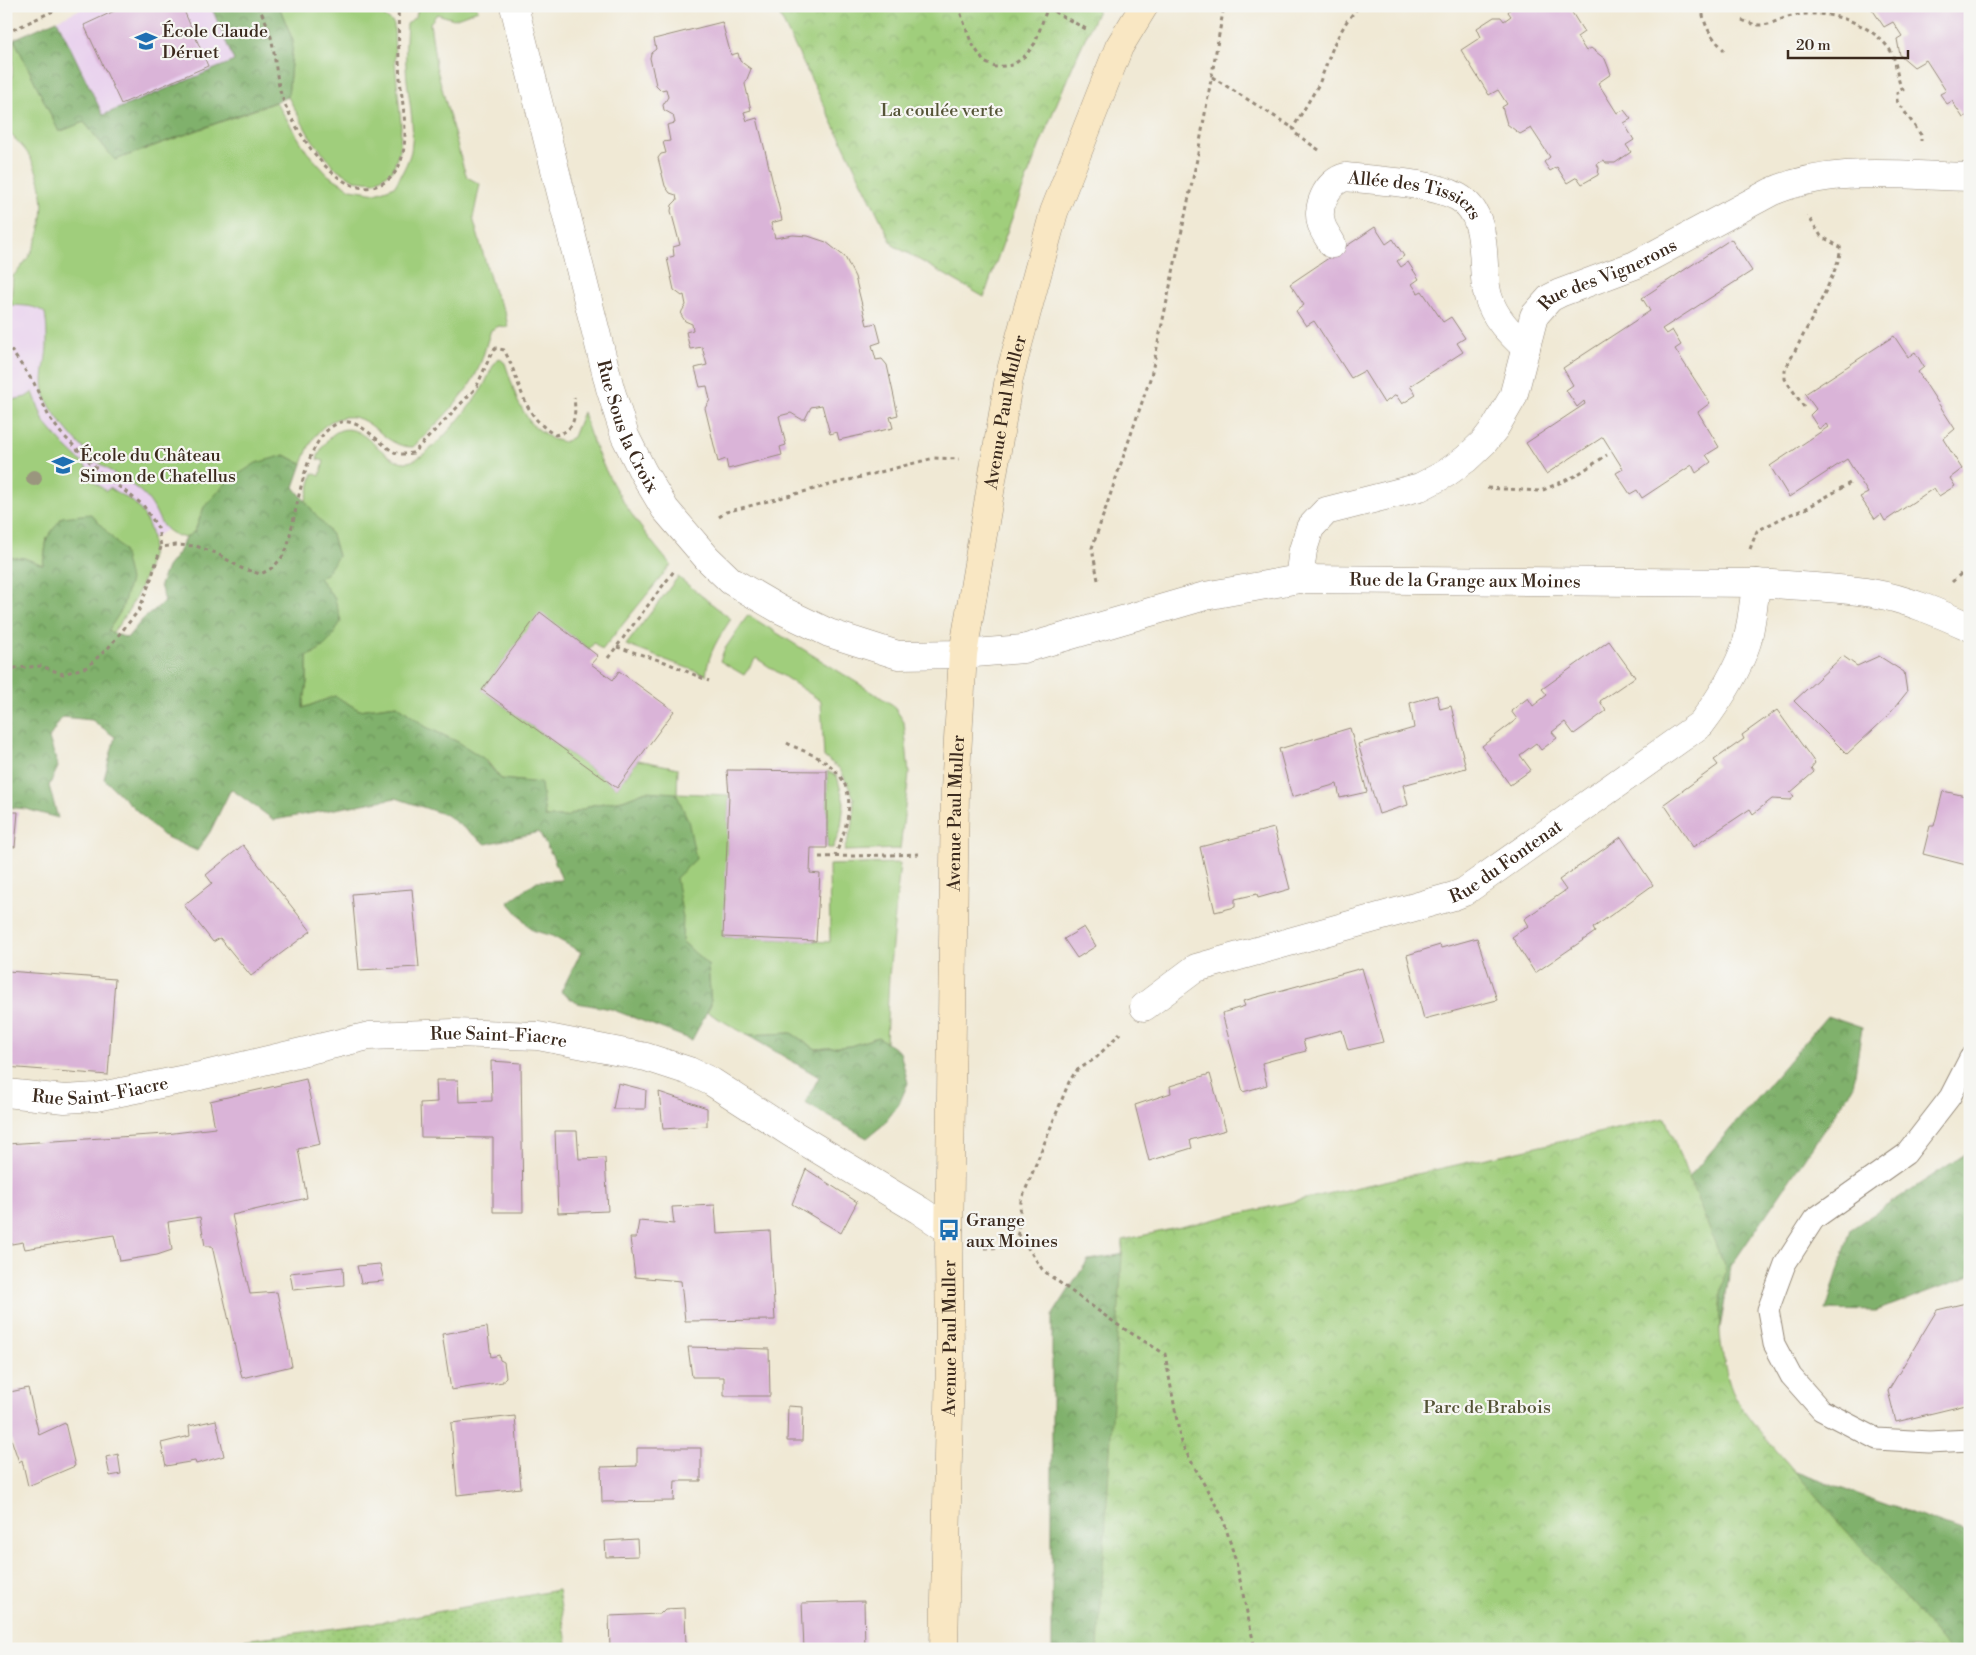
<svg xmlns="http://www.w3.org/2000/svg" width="1976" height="1655" font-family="'Libre Bodoni',serif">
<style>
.built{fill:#e9d2ee}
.grass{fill:#a0ce7c;stroke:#6e7c4d}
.forest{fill:url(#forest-crowns);stroke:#5e6e45}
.park{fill:url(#park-crowns);stroke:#6e7c4d}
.garden{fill:url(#garden-dots);stroke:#6e7c4d}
.building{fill:#dab4d8}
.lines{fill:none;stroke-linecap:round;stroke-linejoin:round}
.lane-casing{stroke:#968a7a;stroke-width:23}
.street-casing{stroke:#968a7a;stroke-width:29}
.secondary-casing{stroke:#968a7a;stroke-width:29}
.path{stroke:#968a7a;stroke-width:3;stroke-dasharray:4 4;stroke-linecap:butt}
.lane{stroke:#fff;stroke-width:21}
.street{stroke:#fff;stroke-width:28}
.secondary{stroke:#f9e7c3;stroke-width:28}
.tree{fill:#9a967e}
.labels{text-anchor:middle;stroke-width:4.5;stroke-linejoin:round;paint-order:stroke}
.poi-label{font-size:18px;fill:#3b2a1e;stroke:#f6f6f2;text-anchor:start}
.park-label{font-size:18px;fill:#545336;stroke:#f6f6f2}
.street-label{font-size:18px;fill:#3b2a1e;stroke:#f6f6f2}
</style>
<defs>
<pattern id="forest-crowns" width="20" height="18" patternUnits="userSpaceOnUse" patternTransform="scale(1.25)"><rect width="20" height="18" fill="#80b16c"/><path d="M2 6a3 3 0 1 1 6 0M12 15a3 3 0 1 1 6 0" fill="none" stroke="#6a9058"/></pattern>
<pattern id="park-crowns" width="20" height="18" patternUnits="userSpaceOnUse" patternTransform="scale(1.25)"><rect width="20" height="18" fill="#a0ce7c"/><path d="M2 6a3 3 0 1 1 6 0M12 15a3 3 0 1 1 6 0" fill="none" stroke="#8bb16b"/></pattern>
<pattern id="garden-dots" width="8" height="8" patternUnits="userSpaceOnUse" patternTransform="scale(1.25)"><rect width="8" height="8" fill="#a0ce7c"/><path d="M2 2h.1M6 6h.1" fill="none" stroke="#8bb16b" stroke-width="1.8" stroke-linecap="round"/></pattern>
</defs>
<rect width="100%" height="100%" fill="#f6f6f2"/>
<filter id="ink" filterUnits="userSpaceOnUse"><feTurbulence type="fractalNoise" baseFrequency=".02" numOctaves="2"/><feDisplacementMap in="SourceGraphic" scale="10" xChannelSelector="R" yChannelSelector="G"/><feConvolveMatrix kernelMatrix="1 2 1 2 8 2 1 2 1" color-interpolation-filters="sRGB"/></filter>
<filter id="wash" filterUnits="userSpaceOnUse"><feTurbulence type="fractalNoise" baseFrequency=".0096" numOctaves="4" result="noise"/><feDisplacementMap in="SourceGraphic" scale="20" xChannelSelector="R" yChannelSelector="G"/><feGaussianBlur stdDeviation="1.12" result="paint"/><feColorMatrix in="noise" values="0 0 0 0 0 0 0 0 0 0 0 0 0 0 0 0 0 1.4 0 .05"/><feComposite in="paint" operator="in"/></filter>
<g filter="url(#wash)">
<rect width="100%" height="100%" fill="#f0e9d5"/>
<g class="built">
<polygon points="87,6 211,6 234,61 103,115 57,20"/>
<polygon points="6,303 51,306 178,524 152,538 153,549 143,579 133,602 120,623 112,633 6,664"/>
</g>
<g class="grass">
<polygon points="279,6 376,6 381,13 394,24 395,61 401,124 400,150 392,171 375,182 354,180 334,167 310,137 288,97 293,41"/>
<path d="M419,6h58l1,4 -24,9 -17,-5 -7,9 6,43 27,100 4,11 13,7 -7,34 21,74 11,20 3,15 -9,-1 -8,4c-6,17 -9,35 -19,51 -14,23 -39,47 -59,66 -34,1 -43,-44 -81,-26 -9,5 -16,12 -21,22 -4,6 -6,14 -9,21l-17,-9 -81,52 -9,24 -10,7c-32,-8 -21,-24 -42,-44 -11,-11 -28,-19 -40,-28 -17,-12 -51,-50 -58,-70 -5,-16 1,-33 2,-49 0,-12 0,-23 -2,-34 -10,-8 -21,-7 -34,-8l2,-29c31,-30 39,-77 18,-117 -5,-10 -14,-18 -22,-26l5,-94 45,92 25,-9 31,38 161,-58 31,50 21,23 23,14 25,4 19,-7c6,-11 13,-23 16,-35 5,-28 -4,-57 -5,-84 -1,-14 0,-29 1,-43l9,-8z"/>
<path d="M499,358l6,5 13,39 13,22 21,15 12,3 9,-5 10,-25c16,58 49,108 88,153l-69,85 -8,-7 -5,6 -49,-36 -58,77 135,98 21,-28 40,8 -1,25 52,2 -5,142 106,5 -1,-77 71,-2 -11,113 -3,67 -8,-6 -28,9 -34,3 -25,-16 -44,2 -40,-23 4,-8 -3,-39 -26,-24c2,-54 -19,-100 -36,-150l-23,9 -31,5 -26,12h-21l-5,-34 -39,-4 -14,-18 -29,-19 -32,-15 -29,-22 -38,5 -24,-14 -32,12 4,-26v-26l12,-5 16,-52 -16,-21 19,-22 -6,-21 -27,-32 8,-30 7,3 4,-15 -7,-2c3,-9 8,-17 14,-23 29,-25 48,27 76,26 21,-1 67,-59 77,-77 5,-9 7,-19 15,-27z"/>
<path d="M33,392l11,30 20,23 33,32 -4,4 13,10 4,-3c7,5 16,9 23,14 12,10 22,33 19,49 -5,28 -21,60 -40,82l-5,-2 15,-22 -75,-71 -4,27 -19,-7 -18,-1v-134l2,-22 18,-4z"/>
<path d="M678,577l53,42c-13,20 -22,32 -25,56l-80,-30z"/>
<polygon points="748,615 893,705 904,722 909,774 900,849 844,851 853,824 854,798 840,769 824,757 821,701 756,658 744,675 720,661 724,650"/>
<polygon points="827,771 837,776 844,803 841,827 833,848 827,848"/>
</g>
<g class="forest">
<polygon points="211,6 279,6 293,41 288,97 115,160 84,122 59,132 14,39 57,20 103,115 234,61"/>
<path d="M285,455l17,9 -8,23 38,48 6,21 -11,17 -8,5 16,21 6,22c-10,19 -14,26 -34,35v26l-4,26 32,-12 24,14 38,-5 29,22 32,15 25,16 18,21 40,4 4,34h21l26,-12 31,-5 23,-9 30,2 12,27 8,39 -20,19 7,40 -1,23 26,24 3,39 -19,36 -81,-31 -34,-6 -16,-11 20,-40 -29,-16 -20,-6 -24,-28 29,-21 25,-1 -9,-23 -14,-25 -53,12 -40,-29 -50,-17 -122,22 -43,-31 -21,43 -13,19 -35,-16 -58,-56 11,-42 -23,-17 -30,-3 -13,21 9,29 -9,19 9,32 -32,-9 -20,-2v-250l18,1 19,7 4,-27 15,-21 29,-3 32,36 7,30 -8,29 -14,22 19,7 15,-18 23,-19 -5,-16 7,-18 11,-14 7,-15 10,-7 9,-24 24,-26 28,-18z"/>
<polygon points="1827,1016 1862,1028 1853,1087 1731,1266 1714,1362 1765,1461 1970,1534 1970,1649 1052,1649 1052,1316 1088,1260 1218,1239 1685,1182"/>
<polygon points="791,1033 816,1049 850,1046 878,1037 900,1052 908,1083 899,1104 883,1125 867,1138 805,1103 819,1077 747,1035"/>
<polygon points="1970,1151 1970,1276 1876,1311 1826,1310 1851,1229"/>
</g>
<g class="park">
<path d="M775,6h325c-45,95 -82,192 -116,291l-91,-52z"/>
<path d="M1665,1118l61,153c-11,34 -7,80 4,114 5,16 17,29 27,43l192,221h-851l25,-409z"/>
</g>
<polygon class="garden" points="558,1590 568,1649 219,1649 244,1640 381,1622"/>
<g id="blocks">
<g class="building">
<polygon points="125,6 182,6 208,66 121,104 84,25"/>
<polygon points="1512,6 1568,6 1584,32 1577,37 1586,51 1591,48 1605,59 1611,74 1598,83 1617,113 1624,110 1631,119 1624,123 1634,140 1626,145 1631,152 1615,163 1606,163 1604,160 1597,164 1599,168 1598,175 1582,184 1577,177 1567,183 1557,167 1550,171 1544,162 1550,157 1531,128 1520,134 1507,124 1502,107 1507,104 1498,90 1489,95 1461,50 1481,37 1477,28 1494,17 1501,17 1504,21 1511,16 1508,12"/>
<polygon points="1870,6 1970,6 1970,113 1963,118 1952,101 1947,104 1940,94 1946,91 1926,60 1914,67 1900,55 1897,39 1902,36 1893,22 1884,27"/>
<polygon points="722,22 731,55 738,53 740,61 751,69 745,84 751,110 744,112 747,121 757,118 782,220 771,223 775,238 793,235 808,236 826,242 845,257 855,277 867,325 876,323 881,342 872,345 876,360 882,359 887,365 898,415 890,417 893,428 839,440 837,432 830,434 822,405 811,407 805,419 801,419 791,413 779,416 786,445 780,447 782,455 728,469 726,459 718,462 705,408 710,400 707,386 700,387 695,368 707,365 702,347 690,349 686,332 693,330 692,324 685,321 681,315 682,311 686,305 684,295 682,296 674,290 667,258 674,256 673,247 680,245 671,211 672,205 677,200 676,195 670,193 665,186 658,158 661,154 666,153 663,142 670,141 667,125 675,123 673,115 664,110 663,105 668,97 666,89 661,90 656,85 650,58 651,53 656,49 654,39"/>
<polygon points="1375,227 1386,244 1393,239 1404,256 1397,261 1401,267 1408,262 1419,279 1412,284 1418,293 1422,291 1443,322 1451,317 1465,338 1457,343 1463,352 1410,386 1416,395 1402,404 1396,395 1384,403 1364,371 1351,378 1314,321 1306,326 1296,311 1304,305 1290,284"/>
<polygon points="1731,239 1752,271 1662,329 1666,334 1672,330 1681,345 1675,349 1710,403 1698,412 1719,447 1706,455 1711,462 1696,473 1692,465 1642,498 1637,490 1630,494 1616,473 1623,469 1603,437 1546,474 1526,443 1585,404 1584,401 1577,407 1566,390 1573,385 1563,368 1650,311 1642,298"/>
<polygon points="1894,336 1908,357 1915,352 1924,367 1918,372 1955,429 1943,439 1962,469 1950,478 1955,486 1939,496 1934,488 1885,521 1881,514 1875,519 1860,497 1868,493 1847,459 1789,497 1770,466 1828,427 1826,424 1819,429 1810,415 1816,409 1805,394"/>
<polygon points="540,612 598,656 591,664 613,680 619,671 674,711 617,788 482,690"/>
<polygon points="1609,641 1635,677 1600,701 1606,711 1574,734 1565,722 1552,732 1557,738 1541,750 1536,743 1520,755 1531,770 1510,785 1482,746 1517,719 1511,711 1528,698 1533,706 1547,695 1542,689"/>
<polygon points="1843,656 1857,666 1879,656 1904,672 1907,692 1887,717 1847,754 1794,701"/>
<polygon points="1437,695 1440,709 1451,706 1466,768 1403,785 1408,805 1379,814 1358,744 1414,728 1410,703"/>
<polygon points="1777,710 1815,763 1811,768 1814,772 1790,793 1794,796 1791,800 1772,799 1753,814 1750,809 1693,847 1664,804 1718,765 1714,760 1744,739 1742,735"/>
<polygon points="1350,728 1367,792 1340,798 1337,784 1292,797 1279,749"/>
<polygon points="727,770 827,771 827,848 811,848 810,873 820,874 816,941 723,937 729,795"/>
<polygon points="1943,791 1970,797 1970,866 1923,854 1930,826 1934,826"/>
<polygon points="6,812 18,812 15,847 6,846"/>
<polygon points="1274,828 1290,889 1258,898 1257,894 1235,899 1235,907 1215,912 1200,847"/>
<polygon points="1621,837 1653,885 1593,928 1595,932 1535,973 1512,937 1528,926 1524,919 1566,890 1559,880"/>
<polygon points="243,845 311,931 251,976 220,938 213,942 184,905 212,883 206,875"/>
<polygon points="412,889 419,967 359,970 352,894"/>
<polygon points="1084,927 1096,946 1077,958 1064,939"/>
<polygon points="1477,938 1497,1000 1424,1019 1407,955 1440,945 1441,948"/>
<polygon points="1362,968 1383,1042 1348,1050 1342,1030 1303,1040 1306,1051 1262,1063 1267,1085 1243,1092 1222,1013 1245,1006 1243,1001"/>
<polygon points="7,971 115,979 108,1075 6,1067"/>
<polygon points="491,1061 521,1063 523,1212 493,1212 493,1138 421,1137 420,1103 437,1102 436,1080 458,1080 459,1102 492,1101"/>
<polygon points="1210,1074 1226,1130 1190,1140 1192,1148 1149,1161 1135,1105 1171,1093 1170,1086"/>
<polygon points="306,1079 320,1144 298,1149 307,1198 232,1215 250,1294 277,1292 292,1366 242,1378 212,1246 205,1246 200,1217 168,1222 172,1250 157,1255 120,1261 114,1235 25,1249 23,1242 6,1245 6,1144 166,1134 215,1128 210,1101"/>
<polygon points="618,1083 646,1090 645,1109 613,1109"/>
<polygon points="659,1092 707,1108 707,1126 663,1129"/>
<polygon points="555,1131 577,1131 579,1159 605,1158 608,1211 558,1213"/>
<polygon points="806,1169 857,1202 841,1233 792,1204"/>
<polygon points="715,1205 717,1234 770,1231 775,1320 685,1321 681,1281 635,1277 630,1238 636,1238 639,1221 674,1224 672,1207"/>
<polygon points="380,1264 384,1281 361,1283 357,1266"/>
<polygon points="343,1267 344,1285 293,1290 290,1273"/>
<polygon points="1970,1302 1970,1404 1896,1422 1888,1391 1937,1310"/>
<polygon points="487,1327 491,1357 499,1355 500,1360 504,1362 506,1377 503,1380 503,1382 451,1390 442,1334"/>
<polygon points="688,1347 769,1349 770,1396 724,1396 724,1377 692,1377"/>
<polygon points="28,1388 39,1435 65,1423 75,1466 28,1486 22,1460 19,1462 6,1424 6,1393"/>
<polygon points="788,1406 803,1407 802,1441 787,1441"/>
<polygon points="515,1416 521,1488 457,1495 451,1423"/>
<polygon points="216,1420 224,1456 196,1464 195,1461 166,1466 161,1443 190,1436 189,1426"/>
<polygon points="637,1448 701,1448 701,1481 675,1481 674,1501 602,1502 601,1467 637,1466"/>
<polygon points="118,1454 121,1474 110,1476 106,1457"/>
<polygon points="637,1539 638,1556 606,1557 605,1541"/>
<polygon points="864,1601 865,1649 804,1649 802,1603"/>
<polygon points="685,1608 686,1649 610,1649 609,1616 660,1614 665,1609"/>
</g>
</g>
</g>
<g filter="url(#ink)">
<use href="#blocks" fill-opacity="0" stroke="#968a7a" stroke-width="1"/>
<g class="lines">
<g class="lane-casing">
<polyline id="lane" points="1970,1058 1950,1097 1906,1154 1814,1219 1785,1264 1768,1310 1774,1344 1791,1376 1821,1410 1877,1439 1929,1442 1970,1440"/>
</g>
<g class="street-casing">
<g id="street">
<path id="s1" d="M514,6l96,382 15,48 18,36 22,37 42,49 24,23 48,28 50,24 69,22 65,-1 60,-5 182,-53 94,-17 458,4c38,3 77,4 115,10 34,6 67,20 98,34"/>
<path id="s2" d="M1332,244c-3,-6 -8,-12 -10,-18 -7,-18 5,-45 24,-49 32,4 84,5 112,20 34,19 21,69 30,99 6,22 22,37 38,52"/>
<path id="s3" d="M1299,579l4,-29 7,-22 16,-17 94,-24 25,-13 21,-15 18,-17 11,-14 18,-31 21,-81 16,-18 10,-5 75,-28 136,-73c62,-27 133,-16 199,-15"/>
<path id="s4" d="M1144,1007l52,-39 258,-72 10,-4 237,-168c19,-25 36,-52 46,-82 5,-19 6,-40 10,-59"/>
<path id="s5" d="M6,1093l59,6 31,-2 104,-21 169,-40 86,-3 83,3 108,21 43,14 23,11 79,51 128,77 30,20"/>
</g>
</g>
<g class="secondary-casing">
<g id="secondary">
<path id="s6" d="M944,1649l6,-289 -1,-112 6,-458 8,-136 46,-276 45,-166 65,-165 25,-41"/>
</g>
</g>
<g class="path">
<path d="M257,6c24,34 13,67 29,101 14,29 53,95 93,78 14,-6 21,-17 24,-32 5,-25 -1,-50 -3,-75 -2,-24 -1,-48 -2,-72"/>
<polyline points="958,6 971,42 984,62 995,67 1013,65 1026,55 1035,43 1048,6"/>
<path d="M1702,6c1,20 9,30 22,44"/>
<polyline points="1047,8 1088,30"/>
<path d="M1742,20c26,12 30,-1 55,-5 32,-5 73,7 93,35 8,12 5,27 13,40l-6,3v8l24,34v6"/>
<polyline points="6,33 64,6"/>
<polyline points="1212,77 1293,128"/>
<polyline points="1319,150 1296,134 1293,128 1319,84 1335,42 1347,21 1359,6"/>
<polyline points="6,343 34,383 49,417 61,433 101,473 143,505 158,528 161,547"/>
<path d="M1804,407l-19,-28v-9c9,-19 60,-108 55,-123l-19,-11 -13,-20"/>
<polyline points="1487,488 1541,491 1575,476 1607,455"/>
<polyline points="719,517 726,512 934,458 959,459"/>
<polyline points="1750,549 1757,531 1786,516 1805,509 1850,483"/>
<polyline points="1098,580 1092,548 1151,376 1197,159 1224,6"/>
<polyline points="1952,582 1964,571 1970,571"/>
<polyline points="617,647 665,662 709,681"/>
<polyline points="608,658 674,571"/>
<path d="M6,671l9,-3 26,-2 22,8 24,-7 22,-20 30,-37 12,-31 10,-32 15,-2 20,1 20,7 25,15 19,6c11,-4 19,-11 25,-22 4,-6 4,-15 6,-22 8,-30 15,-91 45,-106 19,-11 42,19 58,28 6,3 12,2 19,1l63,-65 16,-36 4,-4 8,2c18,32 16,64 51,85 21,-4 21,-20 19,-38"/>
<path d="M787,743c11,6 24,10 35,17 40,25 27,61 13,96"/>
<polyline points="819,857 921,854"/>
<polyline points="1018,1233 1042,1269 1049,1275 1118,1325 1165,1354 1181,1443 1223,1518 1236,1562 1255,1649"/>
<polyline points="984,1248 1009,1247 1014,1244 1018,1233 1021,1201 1069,1082 1076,1071 1096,1058 1120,1033"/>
</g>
<use href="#lane" class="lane"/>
<use href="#street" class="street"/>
<use href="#secondary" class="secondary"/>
</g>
<circle class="tree" cx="34" cy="478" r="8"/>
</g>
<defs>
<g id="school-bare" transform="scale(1.725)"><path d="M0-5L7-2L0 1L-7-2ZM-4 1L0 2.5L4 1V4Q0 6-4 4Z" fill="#1f6fb2" stroke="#f6f6f2" stroke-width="2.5" paint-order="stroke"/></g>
<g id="bus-bare" transform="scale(1.725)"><path d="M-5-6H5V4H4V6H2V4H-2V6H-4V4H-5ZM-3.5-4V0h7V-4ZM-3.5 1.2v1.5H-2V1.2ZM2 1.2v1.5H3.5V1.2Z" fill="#1f6fb2" stroke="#f6f6f2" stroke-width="2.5" paint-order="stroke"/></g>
</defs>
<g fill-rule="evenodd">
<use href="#school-bare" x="146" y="41"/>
<use href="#school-bare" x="63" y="465"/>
<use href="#bus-bare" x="949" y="1230"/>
</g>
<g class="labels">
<g class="poi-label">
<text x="162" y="37">École Claude<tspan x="162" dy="21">Déruet</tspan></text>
<text x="80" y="461">École du Château<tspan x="80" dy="21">Simon de Chatellus</tspan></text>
<text x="966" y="1226">Grange<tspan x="966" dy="21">aux Moines</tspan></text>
</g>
<g class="park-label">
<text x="942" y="116">La coulée verte</text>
<text x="1487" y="1413">Parc de Brabois</text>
</g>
<g class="street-label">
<text dy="6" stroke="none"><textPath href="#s2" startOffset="154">Allée des Tissiers</textPath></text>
<text dy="6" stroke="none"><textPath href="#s3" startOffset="475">Rue des Vignerons</textPath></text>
<text dy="6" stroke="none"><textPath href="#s6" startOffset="1241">Avenue Paul Muller</textPath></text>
<text dy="6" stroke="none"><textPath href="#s1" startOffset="436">Rue Sous la Croix</textPath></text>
<text dy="6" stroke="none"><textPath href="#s1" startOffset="1385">Rue de la Grange aux Moines</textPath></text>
<text dy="6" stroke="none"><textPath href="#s6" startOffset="836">Avenue Paul Muller</textPath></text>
<text dy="6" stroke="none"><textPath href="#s4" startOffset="395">Rue du Fontenat</textPath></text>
<text dy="6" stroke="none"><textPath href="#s5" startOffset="500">Rue Saint-Fiacre</textPath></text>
<text dy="6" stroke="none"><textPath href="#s5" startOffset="95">Rue Saint-Fiacre</textPath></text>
<text dy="6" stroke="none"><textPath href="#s6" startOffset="311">Avenue Paul Muller</textPath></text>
</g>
</g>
<rect width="1976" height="1655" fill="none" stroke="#f6f6f2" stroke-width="25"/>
<path d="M1788 50v8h120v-8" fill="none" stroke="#3b2a1e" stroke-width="2.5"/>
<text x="1796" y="50" font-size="15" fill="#3b2a1e" stroke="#f6f6f2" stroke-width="4" paint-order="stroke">20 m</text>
</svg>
